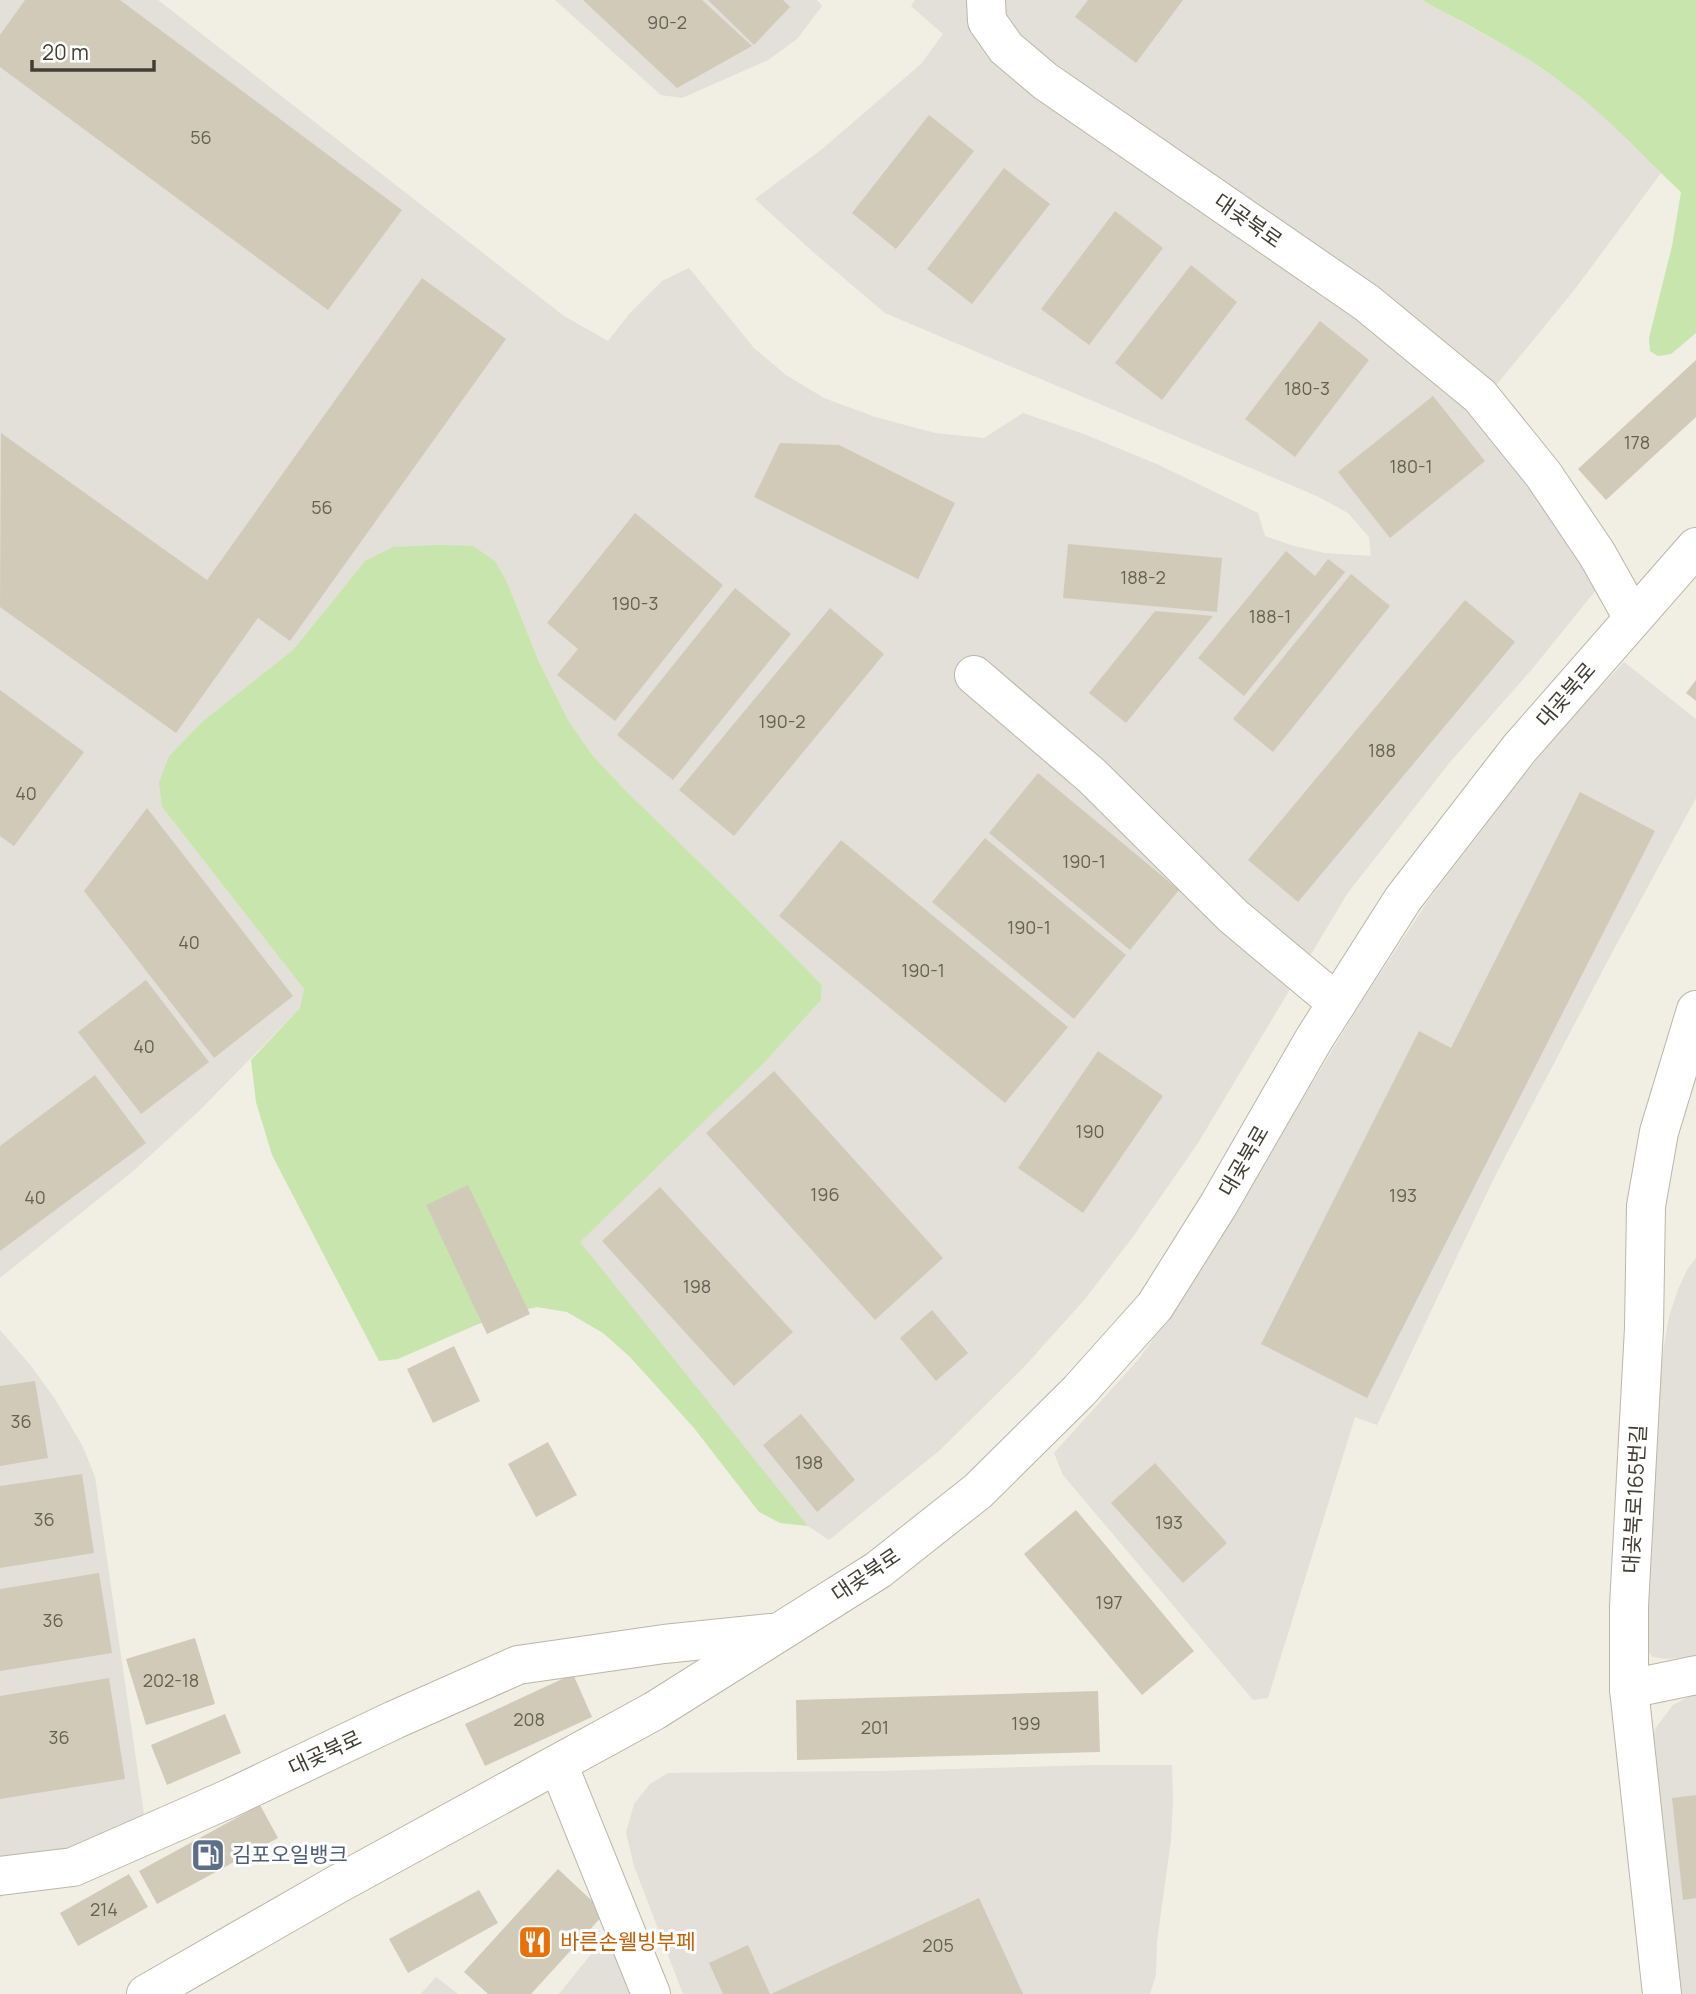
<svg xmlns="http://www.w3.org/2000/svg" width="1696" height="1994" font-family="Manrope,'Noto Sans KR',sans-serif">
<style>
.industrial{fill:#e3dfd9}
.green{fill:#c7e5ad}
.building{fill:#d2cab9}
.lines{fill:none;stroke-linecap:round;stroke-linejoin:round}
.minor-casing{stroke:#bcb6a7;stroke-width:40}
.minor{stroke:#fff;stroke-width:38}
.labels{text-anchor:middle;stroke-width:6;stroke-linejoin:round;paint-order:stroke}
.number-label{font-size:18px;fill:#676155}
.street-label{font-size:21px;fill:#433e34;stroke:#fff}
.service-label{font-size:21px;fill:#4e5e75;stroke:#fff;text-anchor:start}
.food-label{font-size:21px;fill:#c56008;stroke:#fff;text-anchor:start}
</style>
<rect width="100%" height="100%" fill="#f1eee3"/>
<g class="industrial">
<polygon points="0,0 158,0 564,316 608,341 630,313 662,281 689,268 754,348 786,375 824,398 875,417 935,433 984,438 1023,413 1084,434 1159,465 1258,513 1265,536 1294,546 1325,553 1371,556 1369,537 1348,513 1319,497 885,313 812,251 755,199 821,150 921,64 943,34 911,6 915,0 1422,0 1516,52 1566,85 1610,121 1661,173 1575,289 1471,416 1516,460 1600,585 1533,668 1450,762 1347,894 1198,1143 1132,1238 1085,1299 1024,1367 940,1450 829,1540 808,1526 579,1242 764,1063 821,1000 822,985 731,893 624,789 593,756 568,720 539,662 507,582 495,561 365,561 293,650 203,721 169,756 162,807 304,989 300,1008 199,1111 132,1172 0,1278"/>
<polygon points="555,0 817,0 822,6 797,39 768,60 682,98 661,95"/>
<polygon points="1624,662 1696,719 1696,798 1607,962 1495,1176 1377,1425 1355,1417 1268,1698 1253,1700 1063,1475 1054,1453 1138,1360 1183,1297 1362,1001 1430,898 1522,778 1575,714"/>
<polygon points="1696,1258 1696,1656 1667,1659 1653,1657 1643,1646 1659,1376 1669,1317 1677,1292 1687,1270"/>
<polygon points="0,1330 31,1366 55,1399 83,1447 95,1477 144,1814 93,1848 15,1891 0,1897"/>
<polygon points="1696,1693 1696,1994 1674,1994 1649,1761 1655,1729 1673,1705"/>
<polygon points="1096,1765 1172,1765 1173,1801 1171,1840 1157,1941 1156,1975 1150,1994 683,1994 634,1866 626,1833 634,1804 650,1784 668,1773 880,1771"/>
<polygon points="609,1932 632,1994 559,1994"/>
<polygon points="436,1977 458,1994 421,1994"/>
</g>
<g class="green">
<path d="M1422,0h274v333l-25,21 -13,2 -8,-5 -1,-13 23,-92 9,-54c-38,-35 -72,-75 -115,-106 -44,-34 -95,-59 -144,-86z"/>
<polygon points="440,545 473,546 495,561 507,582 539,662 568,720 593,756 624,789 731,893 822,985 821,1000 764,1063 580,1242 808,1526 780,1523 759,1512 694,1428 630,1357 603,1333 567,1312 537,1307 505,1314 476,1325 398,1359 379,1361 272,1155 256,1102 251,1060 300,1008 304,989 162,807 159,783 169,756 203,721 293,650 365,561 393,547"/>
</g>
<g class="building">
<polygon points="25,0 120,0 402,210 328,310 0,67 0,35"/>
<polygon points="583,0 702,0 752,46 677,88"/>
<polygon points="708,0 783,0 790,7 754,45"/>
<polygon points="1088,0 1183,0 1136,63 1075,17"/>
<polygon points="929,115 974,151 896,249 852,213"/>
<polygon points="1004,168 1050,204 972,304 927,269"/>
<polygon points="1115,211 1163,248 1089,345 1041,309"/>
<polygon points="1191,265 1237,302 1162,400 1115,363"/>
<polygon points="422,278 506,339 290,641 258,618 176,733 0,607 1,433 207,580"/>
<polygon points="1320,321 1369,360 1295,457 1245,419"/>
<polygon points="1696,360 1696,417 1606,500 1578,469"/>
<polygon points="1433,396 1485,461 1390,538 1338,472"/>
<polygon points="780,443 839,445 955,503 918,579 754,497"/>
<polygon points="635,513 723,585 615,721 557,675 578,649 547,623"/>
<polygon points="1068,544 1222,558 1217,612 1063,598"/>
<polygon points="1286,551 1315,576 1328,559 1345,572 1244,696 1198,658"/>
<polygon points="1351,574 1390,606 1273,752 1233,719"/>
<polygon points="735,588 791,634 673,780 617,735"/>
<polygon points="1465,600 1515,642 1298,902 1248,860"/>
<polygon points="830,608 884,654 734,836 679,790"/>
<polygon points="1155,611 1213,616 1126,723 1089,693"/>
<polygon points="1696,680 1696,701 1686,693"/>
<polygon points="0,690 84,752 14,846 0,836"/>
<polygon points="1038,773 1179,890 1130,950 989,833"/>
<polygon points="1580,792 1655,831 1367,1398 1261,1344 1419,1031 1451,1048"/>
<polygon points="147,808 293,996 214,1058 84,891"/>
<polygon points="985,838 1126,955 1074,1019 932,902"/>
<polygon points="841,840 1068,1027 1005,1103 779,916"/>
<polygon points="146,980 209,1062 141,1114 78,1032"/>
<polygon points="1098,1051 1163,1096 1083,1213 1018,1168"/>
<polygon points="774,1071 943,1258 875,1320 706,1133"/>
<polygon points="95,1075 146,1143 0,1251 0,1146"/>
<polygon points="468,1185 530,1314 487,1334 426,1205"/>
<polygon points="660,1187 793,1332 734,1386 602,1241"/>
<polygon points="932,1310 968,1353 936,1381 900,1338"/>
<polygon points="454,1346 480,1401 433,1423 407,1369"/>
<polygon points="35,1381 48,1458 0,1466 0,1386"/>
<polygon points="801,1414 855,1480 817,1512 763,1445"/>
<polygon points="548,1442 577,1495 536,1517 508,1464"/>
<polygon points="1155,1463 1227,1543 1183,1583 1111,1503"/>
<polygon points="82,1474 94,1553 0,1568 0,1486"/>
<polygon points="1076,1510 1194,1651 1142,1695 1024,1554"/>
<polygon points="99,1573 112,1653 0,1671 0,1589"/>
<polygon points="195,1638 215,1704 146,1725 126,1659"/>
<polygon points="573,1674 592,1717 485,1766 465,1724"/>
<polygon points="109,1678 125,1779 0,1799 0,1696"/>
<polygon points="1098,1691 1100,1752 797,1760 796,1700"/>
<polygon points="225,1714 241,1753 167,1785 151,1745"/>
<polygon points="1696,1795 1696,1898 1683,1900 1672,1798"/>
<polygon points="260,1805 278,1838 157,1904 139,1871"/>
<polygon points="558,1869 605,1913 531,1994 488,1994 464,1972"/>
<polygon points="129,1874 148,1907 78,1946 60,1913"/>
<polygon points="479,1890 498,1923 408,1973 389,1939"/>
<polygon points="979,1898 1023,1994 771,1994"/>
<polygon points="748,1945 770,1994 723,1994 709,1963"/>
</g>
<g class="lines">
<g class="minor-casing">
<g id="minor">
<polyline points="986,0 987,21 1006,48 1045,81 1367,303 1480,396 1543,474 1597,554 1633,618"/>
<polyline points="974,675 1092,776 1233,916 1337,1003"/>
<polyline points="1629,1689 1696,1675"/>
<polyline points="558,1764 651,1994"/>
<polyline points="0,1876 73,1867 228,1799 394,1720 518,1665 664,1644 771,1633"/>
<polyline points="146,1994 336,1885 654,1711 878,1570 978,1491 1079,1391 1155,1306 1219,1204 1314,1039 1403,899 1519,749 1696,547"/>
<polyline points="1662,1994 1629,1689 1629,1606 1644,1328 1646,1206 1659,1132 1696,1010"/>
</g>
</g>
<use href="#minor" class="minor"/>
</g>
<defs>
<g id="fuel-square" transform="scale(1.75)"><rect x="-9" y="-9" width="18" height="18" rx="4" fill="#5c6f8a" stroke="#fff"/><path d="M-5.5-6h7V0h2V4h1.3V-2.5L3-4.5l.8-.8L6-3V5H2.5V1h-1V6h-7ZM-4.2-4.7v3.2H.2V-4.7Z" fill="#fff"/></g>
<g id="restaurant-square" transform="scale(1.75)"><rect x="-9" y="-9" width="18" height="18" rx="4" fill="#e8710a" stroke="#fff"/><path d="M-5-6h1v4h1v-4h1v4h1v-4h1v5L-1.5 .5V6h-2V.5L-5-1ZM5-6V6H3V1.5H1.5Q1.5-4 5-6Z" fill="#fff"/></g>
</defs>
<g fill-rule="evenodd">
<use href="#fuel-square" x="208" y="1855"/>
<use href="#restaurant-square" x="535" y="1942"/>
</g>
<g class="labels">
<g class="number-label">
<text x="667" y="29">90-2</text>
<text x="201" y="144">56</text>
<text x="1307" y="395">180-3</text>
<text x="1637" y="449">178</text>
<text x="1411" y="473">180-1</text>
<text x="322" y="514">56</text>
<text x="1143" y="584">188-2</text>
<text x="635" y="610">190-3</text>
<text x="1270" y="623">188-1</text>
<text x="782" y="728">190-2</text>
<text x="1382" y="757">188</text>
<text x="26" y="800">40</text>
<text x="1084" y="868">190-1</text>
<text x="1029" y="934">190-1</text>
<text x="189" y="949">40</text>
<text x="923" y="977">190-1</text>
<text x="144" y="1053">40</text>
<text x="1090" y="1138">190</text>
<text x="825" y="1201">196</text>
<text x="1403" y="1202">193</text>
<text x="35" y="1204">40</text>
<text x="697" y="1293">198</text>
<text x="21" y="1428">36</text>
<text x="809" y="1469">198</text>
<text x="44" y="1526">36</text>
<text x="1169" y="1529">193</text>
<text x="1109" y="1609">197</text>
<text x="53" y="1627">36</text>
<text x="171" y="1687">202-18</text>
<text x="529" y="1726">208</text>
<text x="1026" y="1730">199</text>
<text x="875" y="1734">201</text>
<text x="59" y="1744">36</text>
<text x="104" y="1916">214</text>
<text x="938" y="1952">205</text>
</g>
<g class="street-label">
<text transform="translate(1248 221) rotate(35)" y="7">대곶북로</text>
<text transform="translate(1566 695) rotate(-49)" y="7">대곶북로</text>
<text transform="translate(1244 1161) rotate(-60)" y="7">대곶북로</text>
<text transform="translate(1635 1499) rotate(-87)" y="7">대곶북로165번길</text>
<text transform="translate(866 1575) rotate(-34)" y="7">대곶북로</text>
<text transform="translate(325 1753) rotate(-25)" y="7">대곶북로</text>
</g>
<g class="service-label">
<text x="232" y="1862">김포오일뱅크</text>
</g>
<g class="food-label">
<text x="560" y="1949">바른손웰빙부페</text>
</g>
</g>
<path d="M32 60v10h122v-10" fill="none" stroke="#433e34" stroke-width="3.5"/>
<text x="42" y="60" font-size="21" fill="#433e34" stroke="#ffffff" stroke-width="5" paint-order="stroke">20 m</text>
</svg>
